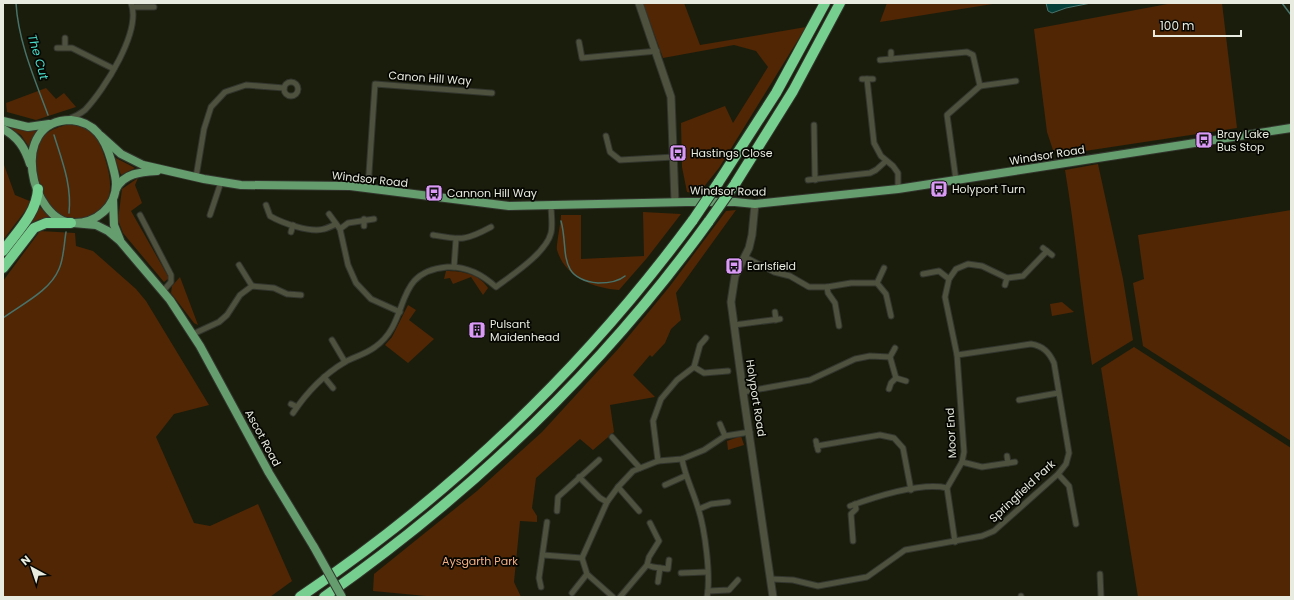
<svg xmlns="http://www.w3.org/2000/svg" width="1294" height="600" font-family="Poppins,sans-serif">
<style>
.green{fill:#502605}
.water{fill:#043f39;stroke:#48736b}
.lines{fill:none;stroke-linecap:round;stroke-linejoin:round}
.stream{stroke:#48736b;stroke-width:1.5}
.minor-casing{stroke:#32352d;stroke-width:7}
.tertiary-casing{stroke:#32352d;stroke-width:9}
.secondary-casing{stroke:#32352d;stroke-width:9}
.primary-casing{stroke:#32352d;stroke-width:10}
.motorway-casing{stroke:#32352d;stroke-width:12}
.minor{stroke:#4d513e;stroke-width:5}
.tertiary{stroke:#4d513e;stroke-width:7}
.secondary{stroke:#4d513e;stroke-width:7}
.primary{stroke:#669d6e;stroke-width:8}
.motorway{stroke:#76cf8e;stroke-width:10}
.primary-bridge-casing{stroke:#32352d;stroke-width:10;stroke-linecap:butt}
.motorway-bridge-casing{stroke:#32352d;stroke-width:12;stroke-linecap:butt}
.primary-bridge{stroke:#669d6e;stroke-width:8}
.motorway-bridge{stroke:#76cf8e;stroke-width:10}
.labels{text-anchor:middle;stroke-width:3.5;stroke-linejoin:round;paint-order:stroke}
.street-label{font-size:11px;fill:#e8ebdf;stroke:#060702}
.poi-label{font-size:11px;fill:#e8ebdf;stroke:#060702;text-anchor:start}
.park-label{font-size:11px;fill:#f4af84;stroke:#060702}
.water-label{font-size:12px;font-style:italic;fill:#49dbc9;stroke:#060702}
</style>
<rect width="100%" height="100%" fill="#1a1d0c"/>
<g class="green">
<polygon points="643,3 684,3 700,45 806,27 719,168 698,194 687,192 682,167 681,123 725,106 733,123 768,67 756,51 734,45 663,58"/>
<polygon points="887,3 999,3 880,22"/>
<polygon points="1173,3 1222,3 1237,128 1065,154 1053,150 1047,132 1034,29"/>
<polygon points="46,88 56,99 64,93 76,107 36,120 7,112 6,103"/>
<polygon points="3,124 28,131 37,130 29,147 21,135"/>
<path d="M70,124c23,1 31,18 36,38 8,26 7,54 -28,57 -30,3 -47,-44 -43,-69 3,-16 21,-23 35,-26z"/>
<polygon points="114,157 135,168 121,175"/>
<polygon points="3,162 15,195 32,202 3,240"/>
<path d="M1098,164l25,115 10,61 -41,25c-11,-65 -16,-130 -27,-195z"/>
<polygon points="138,178 135,185 142,203 131,211 169,278 164,282 123,233 118,220 122,189"/>
<polygon points="39,206 51,219 40,219 31,223"/>
<polygon points="736,210 676,293 681,320 671,329 665,343 652,357 650,355 633,375 655,397 610,405 614,432 593,450 580,439 536,478 532,508 537,516 537,522 520,521 514,582 521,597 437,597 373,591 374,574 477,491 542,432 619,348 670,286 726,211"/>
<polygon points="1291,210 1291,441 1143,346 1133,283 1144,279 1138,235"/>
<path d="M643,212l38,2 -34,44 -28,32c-26,-2 -54,-13 -62,-40 -1,-4 4,-28 4,-35h20v44l63,-3z"/>
<polygon points="40,231 75,233 76,246 93,251 136,289 146,301 209,405 174,414 156,437 194,523 210,526 258,504 292,581 270,597 3,597 3,281"/>
<path d="M446,271c17,0 33,3 42,17l-5,7 -12,-18 -18,7 -3,-6 -6,1z"/>
<polygon points="180,277 198,325 194,323 171,293 172,286"/>
<polygon points="1062,302 1074,312 1052,316 1050,304"/>
<polygon points="408,305 416,310 409,320 434,339 408,363 385,345 392,337"/>
<polygon points="1134,347 1291,448 1291,597 1138,597 1101,368"/>
<polygon points="741,436 744,445 728,450 727,441"/>
</g>
<polygon class="water" points="1046,3 1091,3 1066,8 1052,13 1048,11"/>
<g class="lines">
<g class="stream">
<path d="M16,3c2,38 19,77 32,112"/>
<polyline points="1282,3 1291,15"/>
<path d="M54,135c8,26 18,50 15,78"/>
<path d="M561,221c8,28 -5,58 37,62 10,0 20,-1 27,-7"/>
<path d="M3,318c19,-14 47,-27 56,-49 5,-11 5,-26 7,-37"/>
</g>
<g class="minor-casing">
<g id="minor">
<polyline points="133,7 154,7"/>
<polyline points="65,38 65,47"/>
<polyline points="579,42 582,58 657,51"/>
<polyline points="57,48 72,48 114,69"/>
<polyline points="891,52 891,59"/>
<polyline points="880,60 967,52 973,55 980,86 947,115 956,180"/>
<polyline points="862,79 873,79"/>
<polyline points="867,79 874,143 881,156 893,166 898,173 898,189"/>
<circle cx="291" cy="89" r="7"/>
<polyline points="980,86 1016,81"/>
<path d="M68,119c6,-2 12,-5 17,-9 19,-20 57,-79 46,-107"/>
<polyline points="814,125 815,180"/>
<polyline points="606,136 610,152 620,160 674,157"/>
<polyline points="196,177 204,129 211,107 225,92 246,85 284,88"/>
<polyline points="808,180 870,173 876,170 886,161"/>
<polyline points="368,188 375,84 492,93"/>
<path d="M266,205l4,11c12,7 40,17 54,13 4,-1 8,-3 12,-5"/>
<polyline points="329,214 340,229 348,265 356,283 371,299 400,312"/>
<polyline points="140,215 171,275 171,282 163,291"/>
<polyline points="210,215 221,182"/>
<polyline points="364,219 364,226"/>
<polyline points="340,229 348,223 374,219"/>
<polyline points="291,232 293,225"/>
<path d="M433,235c29,5 32,6 58,-8"/>
<polyline points="1043,248 1052,255"/>
<polyline points="745,257 774,272 790,276 809,287 827,287 851,283 877,283"/>
<polyline points="239,265 252,286"/>
<polyline points="454,267 456,239"/>
<polyline points="884,268 877,283 886,294 891,316"/>
<polyline points="923,274 939,271 949,279"/>
<polyline points="1005,285 1007,278"/>
<polyline points="827,287 828,293 835,303 839,326"/>
<polyline points="775,312 776,320"/>
<polyline points="734,325 780,319"/>
<polyline points="193,334 219,322 227,315 240,295 252,286 274,288 287,294 301,295"/>
<polyline points="332,340 345,362"/>
<polyline points="895,348 890,357 896,378"/>
<polyline points="694,367 704,373 728,371"/>
<polyline points="324,377 333,388"/>
<polyline points="889,389 891,383 896,378 906,381"/>
<polyline points="743,392 810,380 855,359 870,356 890,357"/>
<polyline points="1019,400 1058,393"/>
<polyline points="291,404 297,407"/>
<path d="M293,413c14,-21 30,-38 52,-51 9,-5 21,-8 30,-15 37,-26 16,-75 72,-80 20,-1 35,7 49,20 16,-12 50,-34 55,-54 2,-8 0,-19 0,-28"/>
<polyline points="720,424 725,436"/>
<polyline points="612,437 640,468"/>
<polyline points="816,441 818,450"/>
<polyline points="817,446 880,435 894,438 903,448 911,490"/>
<polyline points="1007,456 1008,463"/>
<path d="M682,459c3,17 11,32 16,49 7,21 13,68 9,89"/>
<polyline points="658,461 653,421 661,399 677,380 694,367 700,345 706,338"/>
<polyline points="962,462 982,467 1015,462"/>
<polyline points="1058,474 1069,486 1076,524"/>
<polyline points="579,477 600,498 607,502"/>
<polyline points="665,485 685,476"/>
<polyline points="618,487 639,511"/>
<path d="M850,506c25,-9 71,-24 97,-18"/>
<polyline points="699,509 711,504 728,502"/>
<polyline points="557,511 558,497 599,460"/>
<polyline points="853,541 851,514 856,509 855,504"/>
<polyline points="955,542 947,488 962,462 964,452 957,355 945,297 949,279 956,269 968,264 982,266 1007,278 1023,276 1047,251"/>
<polyline points="543,555 582,558"/>
<polyline points="647,565 653,567 668,569 669,560"/>
<polyline points="681,573 707,572"/>
<polyline points="1100,574 1101,597"/>
<path d="M771,579l22,1 25,6 49,-9 38,-27 77,-14 12,-5 64,-57 8,-10 3,-11 -15,-90c-5,-11 -11,-17 -23,-19l-74,11"/>
<polyline points="658,582 660,568"/>
<polyline points="541,587 539,578 547,522"/>
<polyline points="708,591 729,590 738,580"/>
<polyline points="572,593 587,574"/>
<polyline points="1021,596 1021,597"/>
<polyline points="613,597 587,574 582,558 607,502 618,487 633,471 658,461 682,459 704,450 725,436 750,432"/>
<polyline points="620,597 647,565 649,557 659,541 650,523"/>
</g>
</g>
<g class="tertiary-casing">
<polyline id="tertiary" points="755,204 752,235 749,248 735,276 731,302 743,392 773,597"/>
</g>
<g class="secondary-casing">
<polyline id="secondary" points="639,3 671,97 675,202"/>
</g>
<g class="primary-casing">
<g id="primary">
<path d="M71,120c24,2 34,19 40,40 2,8 5,16 5,24 0,23 -20,39 -42,39 -43,0 -67,-103 -3,-103z"/>
<polyline points="3,121 28,127 49,124"/>
<path d="M3,129c15,8 22,19 27,35"/>
<polyline points="101,136 121,154 143,165 204,179 241,185 350,186 509,206 687,202 735,202 755,204 898,189 1291,128"/>
<path d="M116,189c8,-16 25,-17 41,-18"/>
<polyline points="113,200 114,225 120,240"/>
<polyline points="73,223 96,225 108,231 120,241 170,300 200,346 269,473 314,547"/>
</g>
</g>
<g class="motorway-casing">
<g id="motorway">
<polyline points="718,183 776,93 825,3"/>
<polyline points="735,184 793,91 840,3"/>
<path d="M3,251c13,-18 34,-38 35,-62"/>
<polyline points="3,268 34,228 46,223 71,223"/>
<path d="M300,597c152,-103 284,-229 393,-377"/>
<path d="M324,597c148,-104 279,-229 385,-376"/>
</g>
</g>
<use href="#minor" class="minor"/>
<use href="#tertiary" class="tertiary"/>
<use href="#secondary" class="secondary"/>
<use href="#primary" class="primary"/>
<use href="#motorway" class="motorway"/>
<g class="primary-bridge-casing">
<polyline id="primary-bridge" points="314,547 342,597"/>
</g>
<g class="motorway-bridge-casing">
<g id="motorway-bridge">
<polyline points="693,220 718,183"/>
<polyline points="709,221 735,184"/>
</g>
</g>
<use href="#primary-bridge" class="primary-bridge"/>
<use href="#motorway-bridge" class="motorway-bridge"/>
</g>
<defs>
<g id="bus-square" transform="scale(0.9)"><rect x="-9" y="-9" width="18" height="18" rx="4" fill="#da9af6" stroke="#060702"/><path d="M-5-6H5V4H4V6H2V4H-2V6H-4V4H-5ZM-3.5-4V0h7V-4ZM-3.5 1.2v1.5H-2V1.2ZM2 1.2v1.5H3.5V1.2Z" fill="#111"/></g>
<g id="building-square" transform="scale(0.9)"><rect x="-9" y="-9" width="18" height="18" rx="4" fill="#da9af6" stroke="#060702"/><path d="M-4-6H4V6H1V3H-1V6H-4ZM-2.5-4.3h1.7v1.8h-1.7ZM.8-4.3h1.7v1.8H.8ZM-2.5-1h1.7V.8h-1.7ZM.8-1h1.7V.8H.8Z" fill="#111"/></g>
</defs>
<g fill-rule="evenodd">
<use href="#bus-square" x="1204" y="140"/>
<use href="#bus-square" x="678" y="153"/>
<use href="#bus-square" x="939" y="189"/>
<use href="#bus-square" x="434" y="193"/>
<use href="#bus-square" x="734" y="266"/>
<use href="#building-square" x="477" y="330"/>
</g>
<g class="labels">
<g class="street-label">
<text transform="translate(430 78) rotate(4)" y="4">Canon Hill Way</text>
<text transform="translate(1047 155) rotate(-9)" y="4">Windsor Road</text>
<text transform="translate(370 179) rotate(6)" y="4">Windsor Road</text>
<text transform="translate(728 191) rotate(1)" y="4">Windsor Road</text>
<text transform="translate(756 398) rotate(81)" y="4">Holyport Road</text>
<text transform="translate(951 433) rotate(-93)" y="4">Moor End</text>
<text transform="translate(263 438) rotate(62)" y="4">Ascot Road</text>
<text transform="translate(1022 491) rotate(-43)" y="4">Springfield Park</text>
</g>
<g class="poi-label">
<text x="1217" y="138">Bray Lake<tspan x="1217" dy="13">Bus Stop</tspan></text>
<text x="691" y="157">Hastings Close</text>
<text x="952" y="193">Holyport Turn</text>
<text x="447" y="197">Cannon Hill Way</text>
<text x="747" y="270">Earlsfield</text>
<text x="490" y="328">Pulsant<tspan x="490" dy="13">Maidenhead</tspan></text>
</g>
<g class="park-label">
<text x="480" y="565">Aysgarth Park</text>
</g>
<g class="water-label">
<text transform="translate(38 57) rotate(74)" y="4">The Cut</text>
</g>
</g>
<rect width="1294" height="600" fill="none" stroke="#e8ebdf" stroke-width="8"/>
<g transform="translate(32 568) rotate(320)" stroke="#060702" stroke-width="3" paint-order="stroke">
<path d="M0-3L7 15L0 10L-7 15Z" fill="#e8ebdf"/>
<text y="-6" font-size="11" font-weight="bold" text-anchor="middle" fill="#e8ebdf">N</text>
</g>
<path d="M1154 30v6h87v-6" fill="none" stroke="#e8ebdf" stroke-width="2"/>
<text x="1160" y="30" font-size="12" fill="#e8ebdf" stroke="#060702" stroke-width="3" paint-order="stroke">100 m</text>
</svg>
